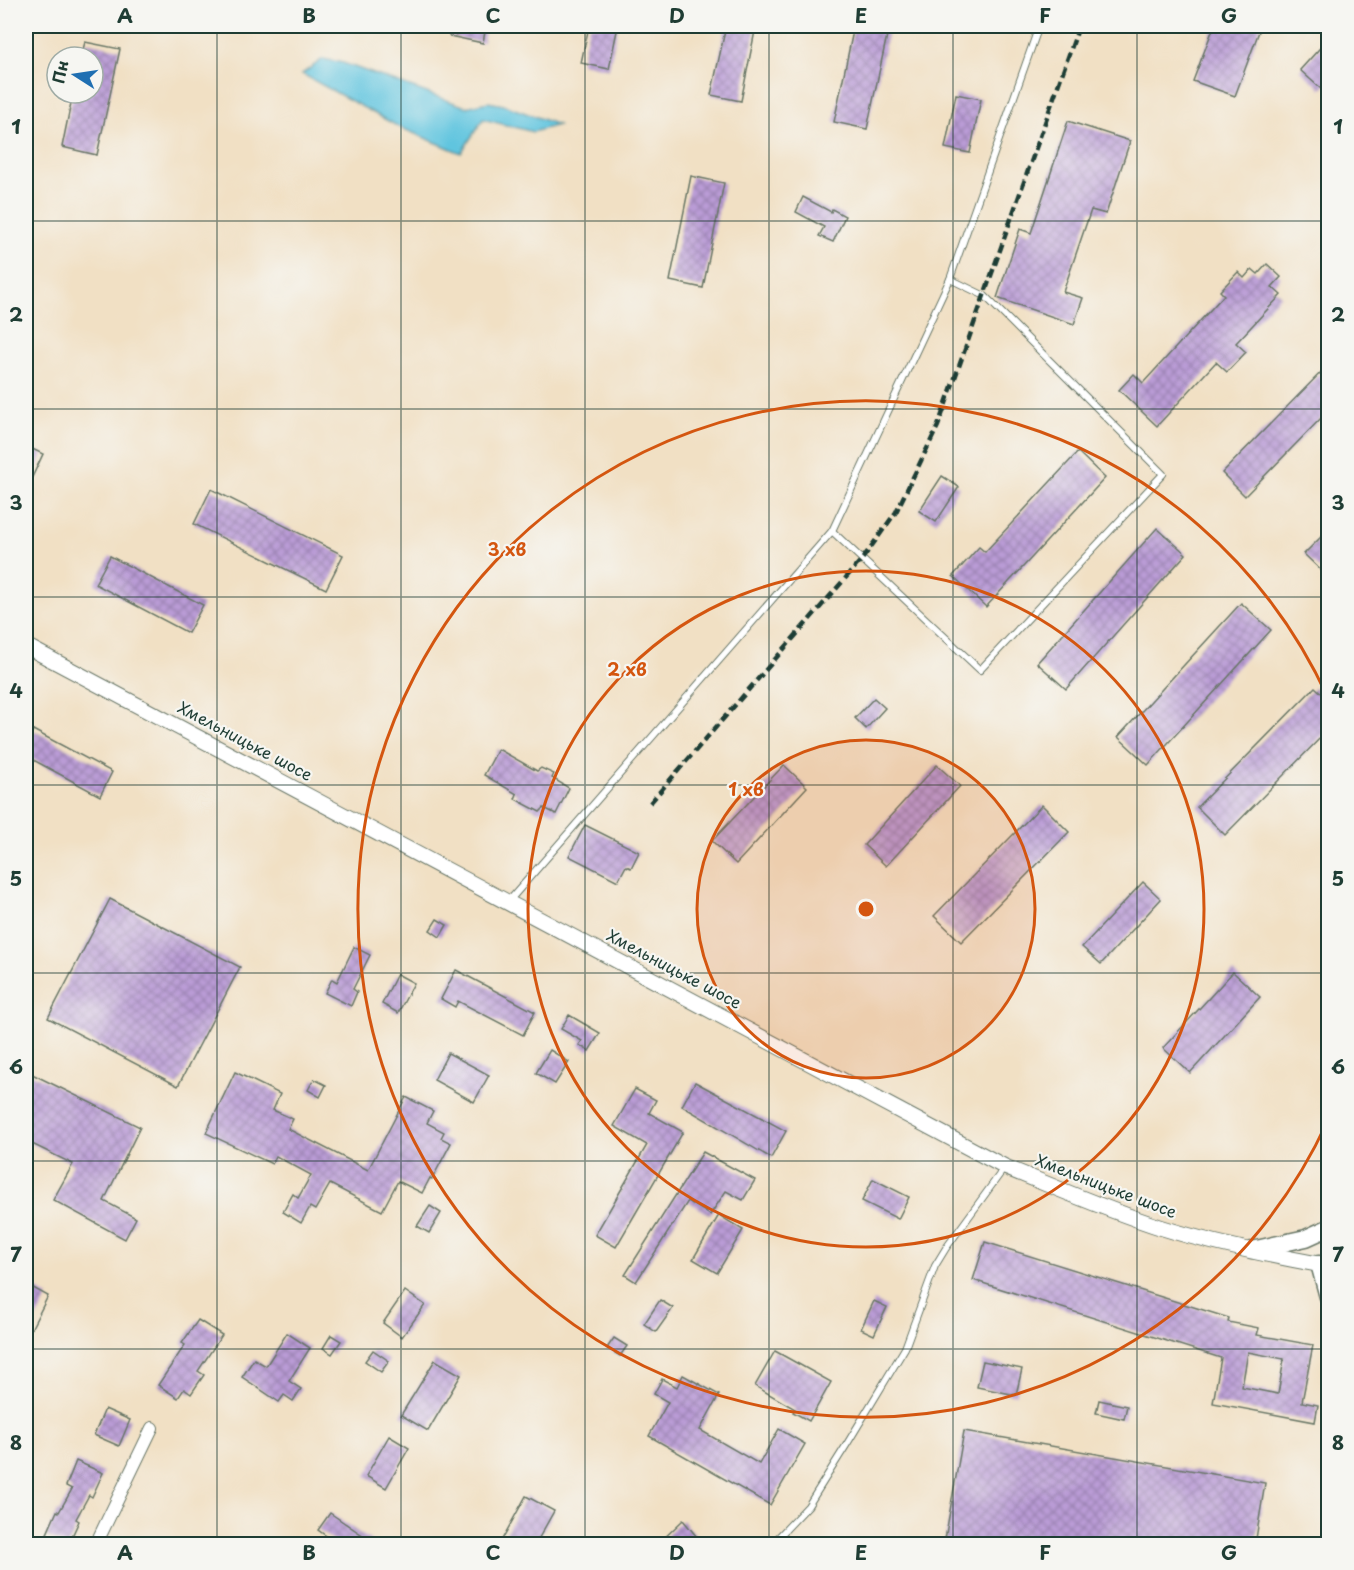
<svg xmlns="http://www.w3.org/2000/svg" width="1354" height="1570" font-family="'Playpen Sans',sans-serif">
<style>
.water{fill:#61c5df;stroke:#40818a;stroke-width:1.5}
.building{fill:url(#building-cross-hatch);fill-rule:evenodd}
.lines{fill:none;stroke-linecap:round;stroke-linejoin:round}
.service-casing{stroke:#687666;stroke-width:8}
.minor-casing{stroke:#687666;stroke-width:14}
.tertiary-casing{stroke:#687666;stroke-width:17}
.secondary-casing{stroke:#687666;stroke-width:19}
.service{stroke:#fff;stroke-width:6}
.minor{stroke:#fff;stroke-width:12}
.tertiary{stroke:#fff;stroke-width:15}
.secondary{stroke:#fff;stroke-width:16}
.rail{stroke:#1f3d34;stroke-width:4.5;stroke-dasharray:9 4.5;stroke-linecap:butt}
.grid{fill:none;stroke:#1f3d34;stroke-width:1.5;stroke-opacity:0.55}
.ring{fill:none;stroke:#d45610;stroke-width:3}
.labels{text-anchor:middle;stroke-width:4.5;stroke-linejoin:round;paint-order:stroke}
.street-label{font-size:16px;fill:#1f3d34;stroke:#f6f6f2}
.centre{fill:#d45610;stroke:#f6f6f2;stroke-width:3}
.ring-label{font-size:18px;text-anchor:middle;font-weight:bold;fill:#d45610;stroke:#f6f6f2;stroke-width:4.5;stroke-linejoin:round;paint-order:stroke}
.neatline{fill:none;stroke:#1f3d34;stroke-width:2}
.grid-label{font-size:20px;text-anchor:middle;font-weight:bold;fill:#1f3d34}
</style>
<defs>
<pattern id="building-cross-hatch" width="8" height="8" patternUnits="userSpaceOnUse" patternTransform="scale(1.5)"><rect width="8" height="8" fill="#ba9bd6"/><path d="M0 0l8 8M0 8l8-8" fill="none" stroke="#9780ae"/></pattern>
</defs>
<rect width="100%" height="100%" fill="#f6f6f2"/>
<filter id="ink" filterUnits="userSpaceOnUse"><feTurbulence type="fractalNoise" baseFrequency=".0167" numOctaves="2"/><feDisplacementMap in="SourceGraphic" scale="12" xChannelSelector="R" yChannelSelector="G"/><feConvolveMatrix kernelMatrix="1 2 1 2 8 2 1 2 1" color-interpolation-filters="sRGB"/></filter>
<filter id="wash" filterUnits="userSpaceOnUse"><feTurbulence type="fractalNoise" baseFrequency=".008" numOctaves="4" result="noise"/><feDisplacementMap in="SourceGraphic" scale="24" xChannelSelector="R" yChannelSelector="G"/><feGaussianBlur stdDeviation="1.35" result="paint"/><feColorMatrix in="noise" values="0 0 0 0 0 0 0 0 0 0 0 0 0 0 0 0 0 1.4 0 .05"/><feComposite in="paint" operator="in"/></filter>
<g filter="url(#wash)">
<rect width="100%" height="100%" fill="#f1e0c4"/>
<polygon class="water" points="323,59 343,63 466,107 488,102 504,105 558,125 533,132 483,119 461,153 399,127 302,74"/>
<g id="blocks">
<g class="building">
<polygon points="451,26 486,26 483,43 449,36"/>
<polygon points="589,26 618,26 609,69 581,63"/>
<polygon points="726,26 756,26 741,101 711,95"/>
<polygon points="854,26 889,26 867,129 834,122"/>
<polygon points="1214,26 1261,26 1235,96 1193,81"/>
<polygon points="1329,38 1329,80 1321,89 1300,70"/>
<polygon points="85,42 120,49 97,155 62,147 73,93 93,93 93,57 81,57"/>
<polygon points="956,94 981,99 970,153 945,148"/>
<polygon points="1068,121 1130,141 1106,214 1091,210 1063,292 1083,298 1074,324 997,298 1020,229 1031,233"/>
<polygon points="691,176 724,183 703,288 670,281"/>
<polygon points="803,197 831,212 832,209 845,216 833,242 819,236 824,227 796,212"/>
<polygon points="1267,264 1281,277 1272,287 1281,295 1236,343 1246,352 1227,372 1216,362 1157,426 1119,390 1134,374 1143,383 1224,295 1220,291 1238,272 1244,278 1252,269 1258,274"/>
<polygon points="1329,364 1329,410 1245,496 1222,473"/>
<polygon points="26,446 43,454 26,490"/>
<polygon points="1078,452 1105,478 986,607 953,576 979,547 985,552"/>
<polygon points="942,476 959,487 936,522 919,511"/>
<polygon points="211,489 343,555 326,589 194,524"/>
<polygon points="1157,528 1186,554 1066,689 1037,663"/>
<polygon points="1329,529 1329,578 1304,554"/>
<polygon points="110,556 203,605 188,633 95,584"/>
<polygon points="1241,603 1271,630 1148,765 1118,737"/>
<polygon points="1315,687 1329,700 1329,729 1225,835 1197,807"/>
<polygon points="874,698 885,708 866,729 855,718"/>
<polygon points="33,730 112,772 100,796 26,756 26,745"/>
<polygon points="498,749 537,771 541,768 554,774 552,778 569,788 556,814 544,808 540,812 515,799 517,794 484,775"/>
<polygon points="784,765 807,787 736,864 712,841"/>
<polygon points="937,765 960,786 886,866 864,845"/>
<polygon points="1042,805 1069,832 961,942 934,916"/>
<polygon points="585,825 639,852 631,868 626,866 618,881 569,856"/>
<polygon points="1143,882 1161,899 1101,964 1082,947"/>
<polygon points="110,899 240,967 178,1086 48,1018"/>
<polygon points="437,919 447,925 440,937 430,930"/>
<polygon points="354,947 370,955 353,989 357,992 351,1006 325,993 332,979 337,982"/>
<polygon points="456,970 535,1012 523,1035 458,1001 455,1007 441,999"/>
<polygon points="1233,972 1260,997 1190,1073 1163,1048"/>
<polygon points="397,974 414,983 398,1013 382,1004"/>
<polygon points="569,1015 600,1033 589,1051 579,1045 582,1041 561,1029"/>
<polygon points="550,1050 569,1062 555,1084 536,1073"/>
<polygon points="448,1053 489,1075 474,1102 434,1080"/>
<polygon points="26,1071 140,1127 104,1201 136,1218 125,1239 53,1200 73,1164 26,1141"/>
<polygon points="235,1072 280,1094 273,1110 293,1119 288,1129 368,1170 406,1097 433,1111 427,1123 444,1132 441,1138 451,1143 432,1179 430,1178 422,1193 398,1181 382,1211 330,1184 315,1210 310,1207 301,1223 283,1212 293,1194 298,1198 311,1175 276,1156 272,1164 206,1133"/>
<polygon points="314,1079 326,1085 320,1097 308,1090"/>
<polygon points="695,1082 786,1131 771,1158 682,1106"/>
<polygon points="635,1089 656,1100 649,1113 683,1132 616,1247 595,1235 647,1145 614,1126"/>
<polygon points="703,1152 755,1180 743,1200 726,1191 710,1215 688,1201 636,1282 625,1275"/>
<polygon points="873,1179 909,1197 898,1219 862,1201"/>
<polygon points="430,1206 441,1213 429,1233 417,1226"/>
<polygon points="719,1215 743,1230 717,1273 693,1259"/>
<path d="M985,1242l244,76 -1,4 31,6 -2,7 56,10 -11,57 16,3 -3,17 -102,-19 8,-45 -248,-78zM1248,1352l36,7 -6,35 -36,-7z"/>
<polygon points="26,1284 48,1296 26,1339"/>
<polygon points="405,1291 425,1305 402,1337 383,1323"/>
<polygon points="660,1300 673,1308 656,1332 644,1324"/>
<polygon points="874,1301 887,1307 874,1335 861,1329"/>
<polygon points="198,1320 222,1335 198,1371 204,1375 191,1394 184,1389 178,1398 158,1385 185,1345 182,1343"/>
<polygon points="287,1333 310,1348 289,1381 301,1389 293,1401 284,1395 279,1402 242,1377 254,1359 266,1366"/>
<polygon points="331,1335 341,1341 332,1354 323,1348"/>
<polygon points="614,1338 627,1346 620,1356 607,1348"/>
<polygon points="373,1350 389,1361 381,1372 365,1361"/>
<polygon points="775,1351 831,1382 809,1421 793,1412 795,1409 755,1386"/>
<polygon points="435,1360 461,1375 428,1431 401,1415"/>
<polygon points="983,1361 1022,1369 1016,1395 977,1387"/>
<polygon points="683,1375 719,1395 700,1430 759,1464 779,1429 805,1444 770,1505 649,1436 668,1402 654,1394 662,1379 677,1387"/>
<polygon points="1099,1400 1127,1406 1124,1419 1096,1413"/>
<polygon points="105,1409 130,1420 119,1446 94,1435"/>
<polygon points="964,1431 1265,1483 1255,1545 944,1545"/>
<polygon points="389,1436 409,1448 386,1488 366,1476"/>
<polygon points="76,1461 103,1473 92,1497 89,1495 76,1519 79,1521 68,1545 65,1545 46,1536 57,1511 59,1512 72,1489 66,1486"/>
<polygon points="526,1496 554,1511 535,1545 499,1545"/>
<polygon points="330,1513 377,1545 339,1545 318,1530"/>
<polygon points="683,1520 697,1537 688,1545 657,1545"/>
</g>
</g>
</g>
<g filter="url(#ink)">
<use href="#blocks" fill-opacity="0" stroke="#687666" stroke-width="1.5"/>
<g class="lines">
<g class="service-casing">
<g id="service">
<polyline points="832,531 980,670 1163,474 985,296 950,279"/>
<polyline points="509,901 832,531 950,279 1039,26"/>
<polyline points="772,1544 808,1506 847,1444 905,1348 935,1266 946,1248 1005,1167"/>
</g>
</g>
<g class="minor-casing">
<polyline id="minor" points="96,1544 152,1428"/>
</g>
<g class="tertiary-casing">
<path id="tertiary" d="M26,646l979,521c52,21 104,44 158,61 54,17 110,28 165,38"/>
</g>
<g class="secondary-casing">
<g id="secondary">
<polyline points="1252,1250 1306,1238 1328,1228"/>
<polyline points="1319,1264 1328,1297"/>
</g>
</g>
<use href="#service" class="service"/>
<use href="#minor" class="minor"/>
<use href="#tertiary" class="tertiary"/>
<use href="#secondary" class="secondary"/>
<polyline class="rail" points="650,803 863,558 896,512 938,426 1079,26"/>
</g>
</g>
<path class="grid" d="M217,26v1518M401,26v1518M585,26v1518M769,26v1518M953,26v1518M1137,26v1518M26,221h1302M26,409h1302M26,597h1302M26,785h1302M26,973h1302M26,1161h1302M26,1349h1302"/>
<circle cx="866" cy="909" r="169" fill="#d45610" fill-opacity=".12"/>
<g class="ring">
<circle cx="866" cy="909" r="169"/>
<circle cx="866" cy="909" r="338"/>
<path d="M1328 1120A508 508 0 1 1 1328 698"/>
</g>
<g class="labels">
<g class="street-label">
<text transform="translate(245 741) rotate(28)" y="6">Хмельницьке шосе</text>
<text transform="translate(674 969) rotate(28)" y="6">Хмельницьке шосе</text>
<text transform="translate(1106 1186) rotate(21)" y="6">Хмельницьке шосе</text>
</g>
</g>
<circle cx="866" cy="909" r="9" class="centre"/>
<g class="ring-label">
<text x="507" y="556">3 хв</text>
<text x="627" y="676">2 хв</text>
<text x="746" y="796">1 хв</text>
</g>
<rect width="1354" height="1570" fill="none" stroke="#f6f6f2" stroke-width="66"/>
<g transform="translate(75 75) rotate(282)"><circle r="28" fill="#f6f6f2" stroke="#a0aca6" stroke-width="1.5"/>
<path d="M0-4.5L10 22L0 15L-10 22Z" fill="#1f6fb2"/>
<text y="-9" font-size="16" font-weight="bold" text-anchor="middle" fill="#1f3d34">Пн</text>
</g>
<rect x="33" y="33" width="1288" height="1504" class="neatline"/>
<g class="grid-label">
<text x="125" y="23">A</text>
<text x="309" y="23">B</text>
<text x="493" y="23">C</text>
<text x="677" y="23">D</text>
<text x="861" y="23">E</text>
<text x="1045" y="23">F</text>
<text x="1229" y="23">G</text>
<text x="16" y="134">1</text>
<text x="1338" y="134">1</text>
<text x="16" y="322">2</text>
<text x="1338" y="322">2</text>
<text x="16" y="510">3</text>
<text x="1338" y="510">3</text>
<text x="16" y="698">4</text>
<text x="1338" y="698">4</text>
<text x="16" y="886">5</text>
<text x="1338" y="886">5</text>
<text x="16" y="1074">6</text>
<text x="1338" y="1074">6</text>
<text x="16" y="1262">7</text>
<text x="1338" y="1262">7</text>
<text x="16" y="1450">8</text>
<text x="1338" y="1450">8</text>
<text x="125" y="1560">A</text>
<text x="309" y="1560">B</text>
<text x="493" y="1560">C</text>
<text x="677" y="1560">D</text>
<text x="861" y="1560">E</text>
<text x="1045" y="1560">F</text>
<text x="1229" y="1560">G</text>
</g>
</svg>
